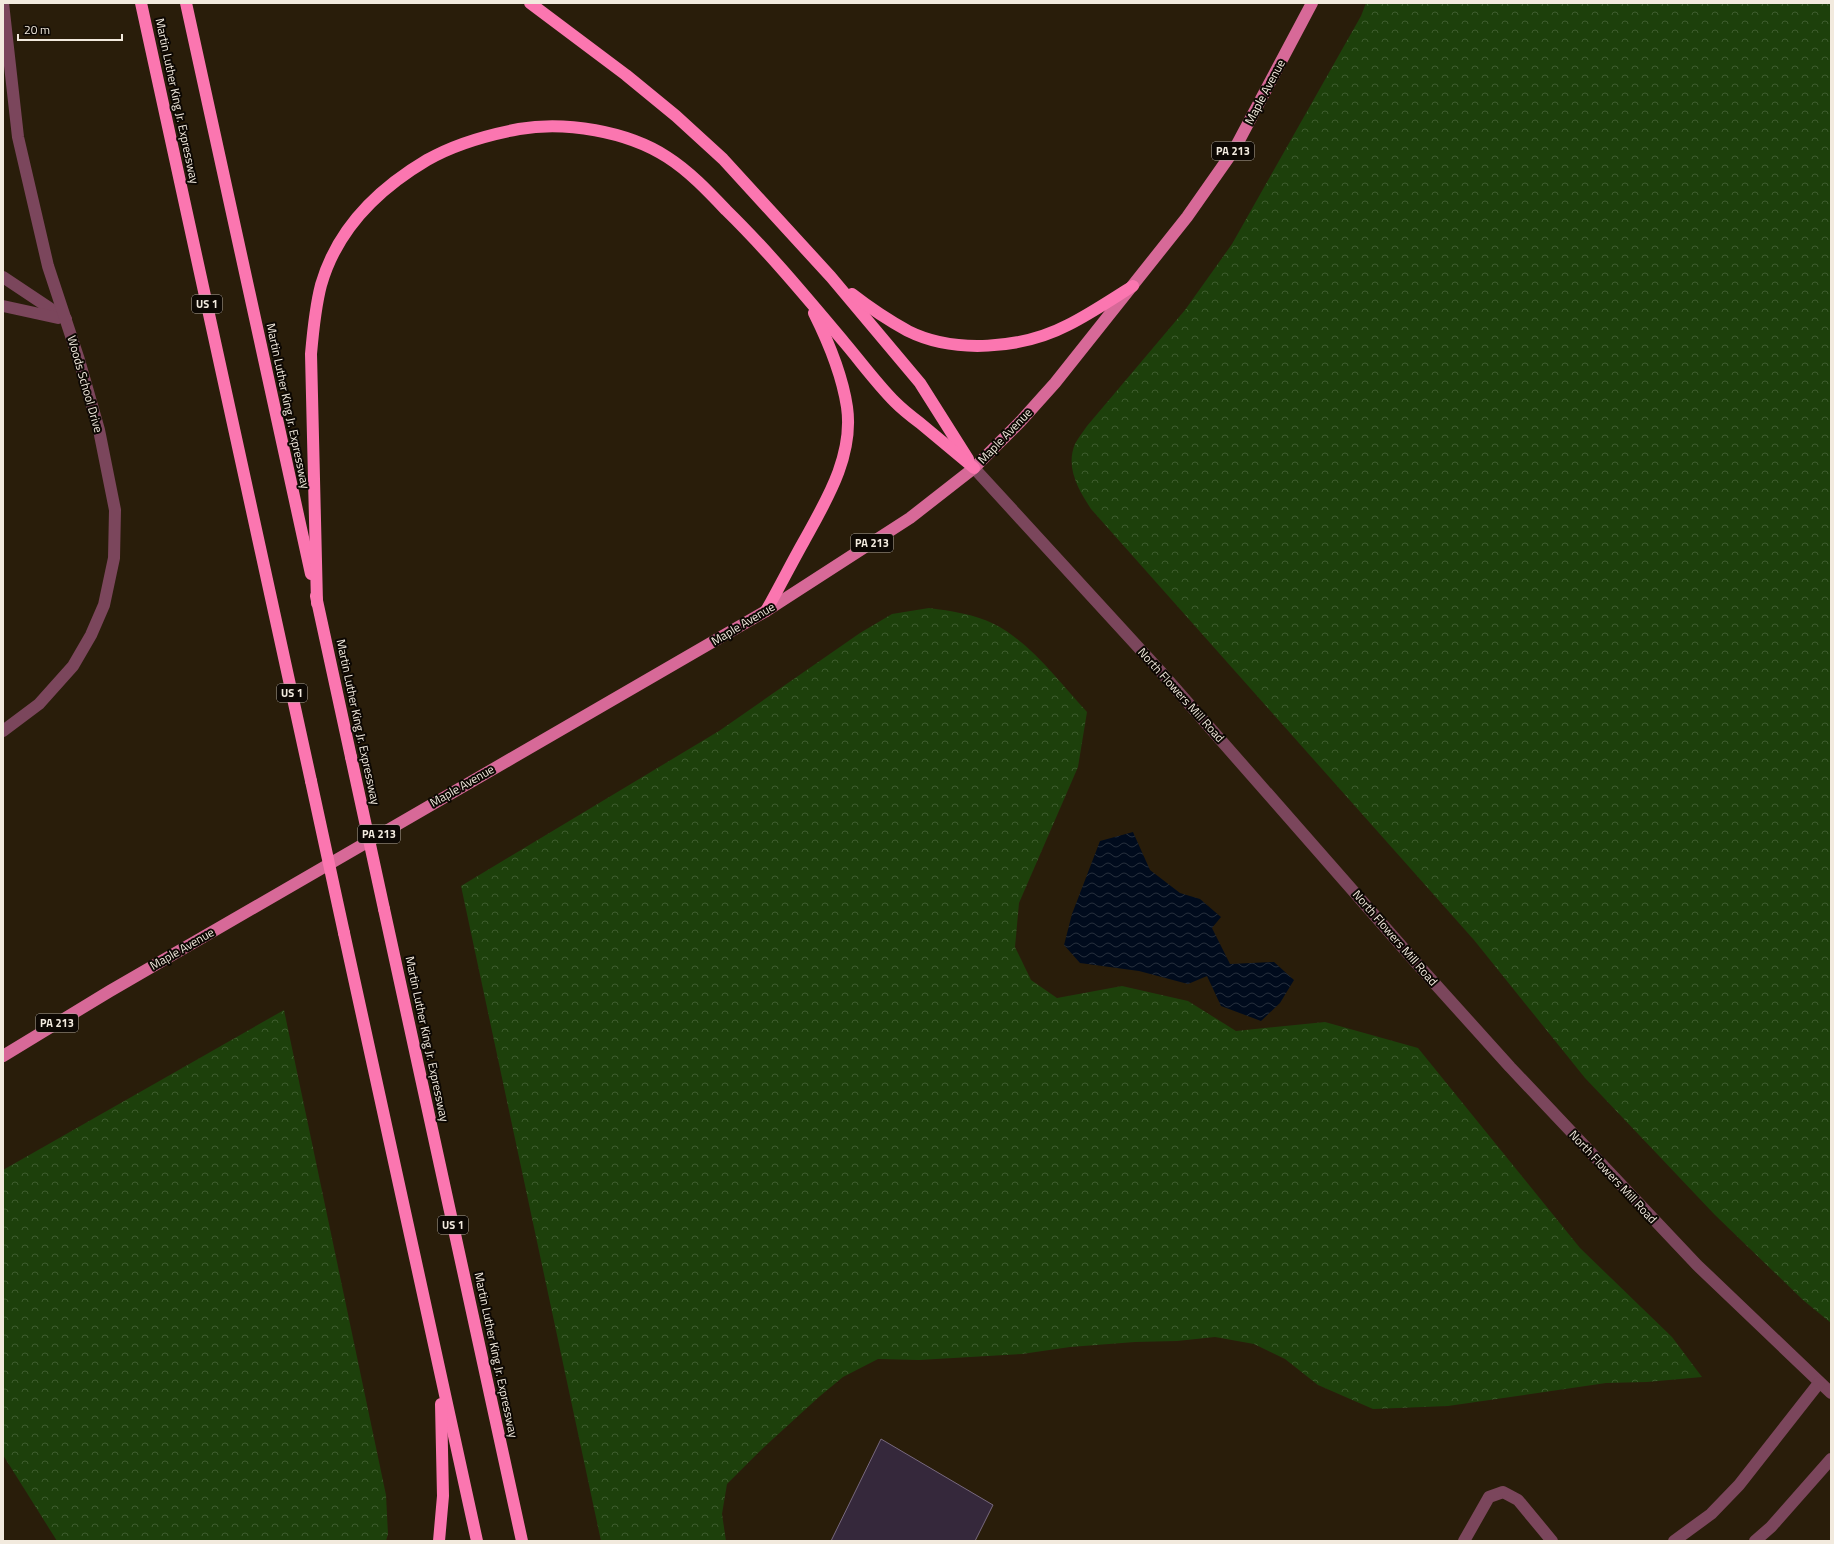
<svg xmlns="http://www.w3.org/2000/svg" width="1834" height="1544" font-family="'Titillium Web',sans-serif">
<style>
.forest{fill:url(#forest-crowns)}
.water{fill:url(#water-waves)}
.building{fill:#35283b;stroke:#78697e}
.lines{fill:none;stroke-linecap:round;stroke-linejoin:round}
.minor{stroke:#7b465c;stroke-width:12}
.major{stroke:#d76998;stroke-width:12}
.highway{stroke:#fb76b0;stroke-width:12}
.highway-bridge{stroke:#fb76b0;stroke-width:12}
.labels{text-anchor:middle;stroke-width:4;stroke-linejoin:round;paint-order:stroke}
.shield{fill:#0d0803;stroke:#ada69c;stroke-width:1}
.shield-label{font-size:11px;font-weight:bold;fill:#f2eade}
.street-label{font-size:12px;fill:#f2eade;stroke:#0d0803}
</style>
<defs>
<pattern id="forest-crowns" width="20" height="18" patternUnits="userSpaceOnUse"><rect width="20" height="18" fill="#1d400b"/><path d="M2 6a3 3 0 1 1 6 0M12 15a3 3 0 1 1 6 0" fill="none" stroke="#3e5c2e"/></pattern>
<pattern id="water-waves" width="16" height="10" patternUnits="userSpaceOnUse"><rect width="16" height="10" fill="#000b1d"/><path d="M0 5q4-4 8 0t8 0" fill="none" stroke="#262f3d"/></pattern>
</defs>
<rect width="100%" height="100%" fill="#291d0a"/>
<g class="forest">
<path d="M1366,3h465v1320l-28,-23 -88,-85 -130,-137 -111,-138 -383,-431c-12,-19 -26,-41 -16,-65 3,-6 8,-12 12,-18l98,-116 47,-66 129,-228z"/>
<path d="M929,608c22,3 45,6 65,16 36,18 65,58 93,88l-9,55 -59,136 -4,44 16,33 26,18 65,-12 66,15 48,30 89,-9 93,26 162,200 92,89 30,40 -55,5 -41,1 -158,23 -75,3 -55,-24 -33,-26 -31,-15 -39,-7 -38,4 -42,1 -65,5 -48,7 -103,6 -41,-1 -35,18 -23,19 -59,54 -34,34 -5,30 4,27h-125l-140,-655 258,-155 141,-98 32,-19z"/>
<polygon points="284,1010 386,1495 388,1534 386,1541 57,1541 3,1455 3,1170"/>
</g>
<polygon class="water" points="1133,832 1150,870 1180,893 1200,899 1221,917 1212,928 1230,964 1274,962 1294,980 1280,1003 1261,1021 1221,1006 1207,976 1188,984 1139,971 1080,963 1064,945 1072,914 1100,841"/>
<polygon class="building" points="881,1439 993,1505 975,1541 831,1541"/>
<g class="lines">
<g class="minor">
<polyline points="3,277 66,319"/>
<polyline points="3,306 58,318"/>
<polyline points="974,468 1161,672 1419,966 1510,1067 1697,1265 1831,1393"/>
<polyline points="3,731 39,704 73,666 91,635 104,605 114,558 115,510 99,430 79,360 48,266 18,137 3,3"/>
<polyline points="1464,1541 1489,1497 1503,1492 1518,1500 1552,1541"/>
<polyline points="1674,1541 1711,1514 1739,1485 1819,1383"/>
<polyline points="1755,1541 1771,1527 1831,1459"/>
</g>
<polyline class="major" points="3,1056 110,991 766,611 910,518 974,468 1020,422 1055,383 1187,217 1234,150 1312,3"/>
<g class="highway">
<polyline points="141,3 311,781"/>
<polyline points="186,3 311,574"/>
<polyline points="530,3 626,75 676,116 723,159 831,277 920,383 968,459"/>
<path d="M852,294c18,14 36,26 56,37 46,23 114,18 160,-6 22,-11 44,-26 65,-39"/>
<polyline points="316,596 351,757"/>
<path d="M317,603l-6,-249c2,-23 4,-46 10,-69 16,-56 57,-96 106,-125 28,-16 60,-25 92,-31 46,-8 108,2 148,28 22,14 41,34 59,53 42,41 80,87 118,132 17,20 33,42 51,60 8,8 17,15 25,21 18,15 36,30 54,45"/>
<path d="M766,611c13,-23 25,-47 38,-70 22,-40 50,-85 43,-134 -5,-33 -18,-64 -33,-94"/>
<polyline points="384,909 522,1541"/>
<polyline points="344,933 477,1541"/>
<polyline points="439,1541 443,1496 441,1404"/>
</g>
<g class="highway-bridge">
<polyline points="351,757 384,909"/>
<polyline points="311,781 344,933"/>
</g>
</g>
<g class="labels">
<g class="shield">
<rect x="1212" y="142" width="42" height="18" rx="3"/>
<rect x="192" y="295" width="30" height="18" rx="3"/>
<rect x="851" y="534" width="42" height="18" rx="3"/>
<rect x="277" y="684" width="30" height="18" rx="3"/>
<rect x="358" y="825" width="42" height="18" rx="3"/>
<rect x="36" y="1014" width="42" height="18" rx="3"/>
<rect x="438" y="1216" width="30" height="18" rx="3"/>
</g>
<g class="shield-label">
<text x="1233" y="155">PA 213</text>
<text x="207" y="308">US 1</text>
<text x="872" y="547">PA 213</text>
<text x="292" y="697">US 1</text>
<text x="379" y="838">PA 213</text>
<text x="57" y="1027">PA 213</text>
<text x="453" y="1229">US 1</text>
</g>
<g class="street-label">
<text transform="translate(1265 92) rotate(-62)" y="4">Maple Avenue</text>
<text transform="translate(177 101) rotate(78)" y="4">Martin Luther King Jr. Expressway</text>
<text transform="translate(85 384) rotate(74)" y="4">Woods School Drive</text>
<text transform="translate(288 406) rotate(78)" y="4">Martin Luther King Jr. Expressway</text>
<text transform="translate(1005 436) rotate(-46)" y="4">Maple Avenue</text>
<text transform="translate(743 624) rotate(-31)" y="4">Maple Avenue</text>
<text transform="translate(1181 695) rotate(48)" y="4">North Flowers Mill Road</text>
<text transform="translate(358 722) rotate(78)" y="4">Martin Luther King Jr. Expressway</text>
<text transform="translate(462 786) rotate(-30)" y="4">Maple Avenue</text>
<text transform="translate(1395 938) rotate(49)" y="4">North Flowers Mill Road</text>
<text transform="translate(182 949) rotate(-30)" y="4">Maple Avenue</text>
<text transform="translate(427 1039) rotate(78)" y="4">Martin Luther King Jr. Expressway</text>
<text transform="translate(1613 1177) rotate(47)" y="4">North Flowers Mill Road</text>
<text transform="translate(496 1355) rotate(78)" y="4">Martin Luther King Jr. Expressway</text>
</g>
</g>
<rect width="1834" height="1544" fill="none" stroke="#f2eade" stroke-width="8"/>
<path d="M18 34v6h104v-6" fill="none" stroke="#f2eade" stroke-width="2"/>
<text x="24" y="34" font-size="12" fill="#f2eade" stroke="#0d0803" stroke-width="3" paint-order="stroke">20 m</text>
</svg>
